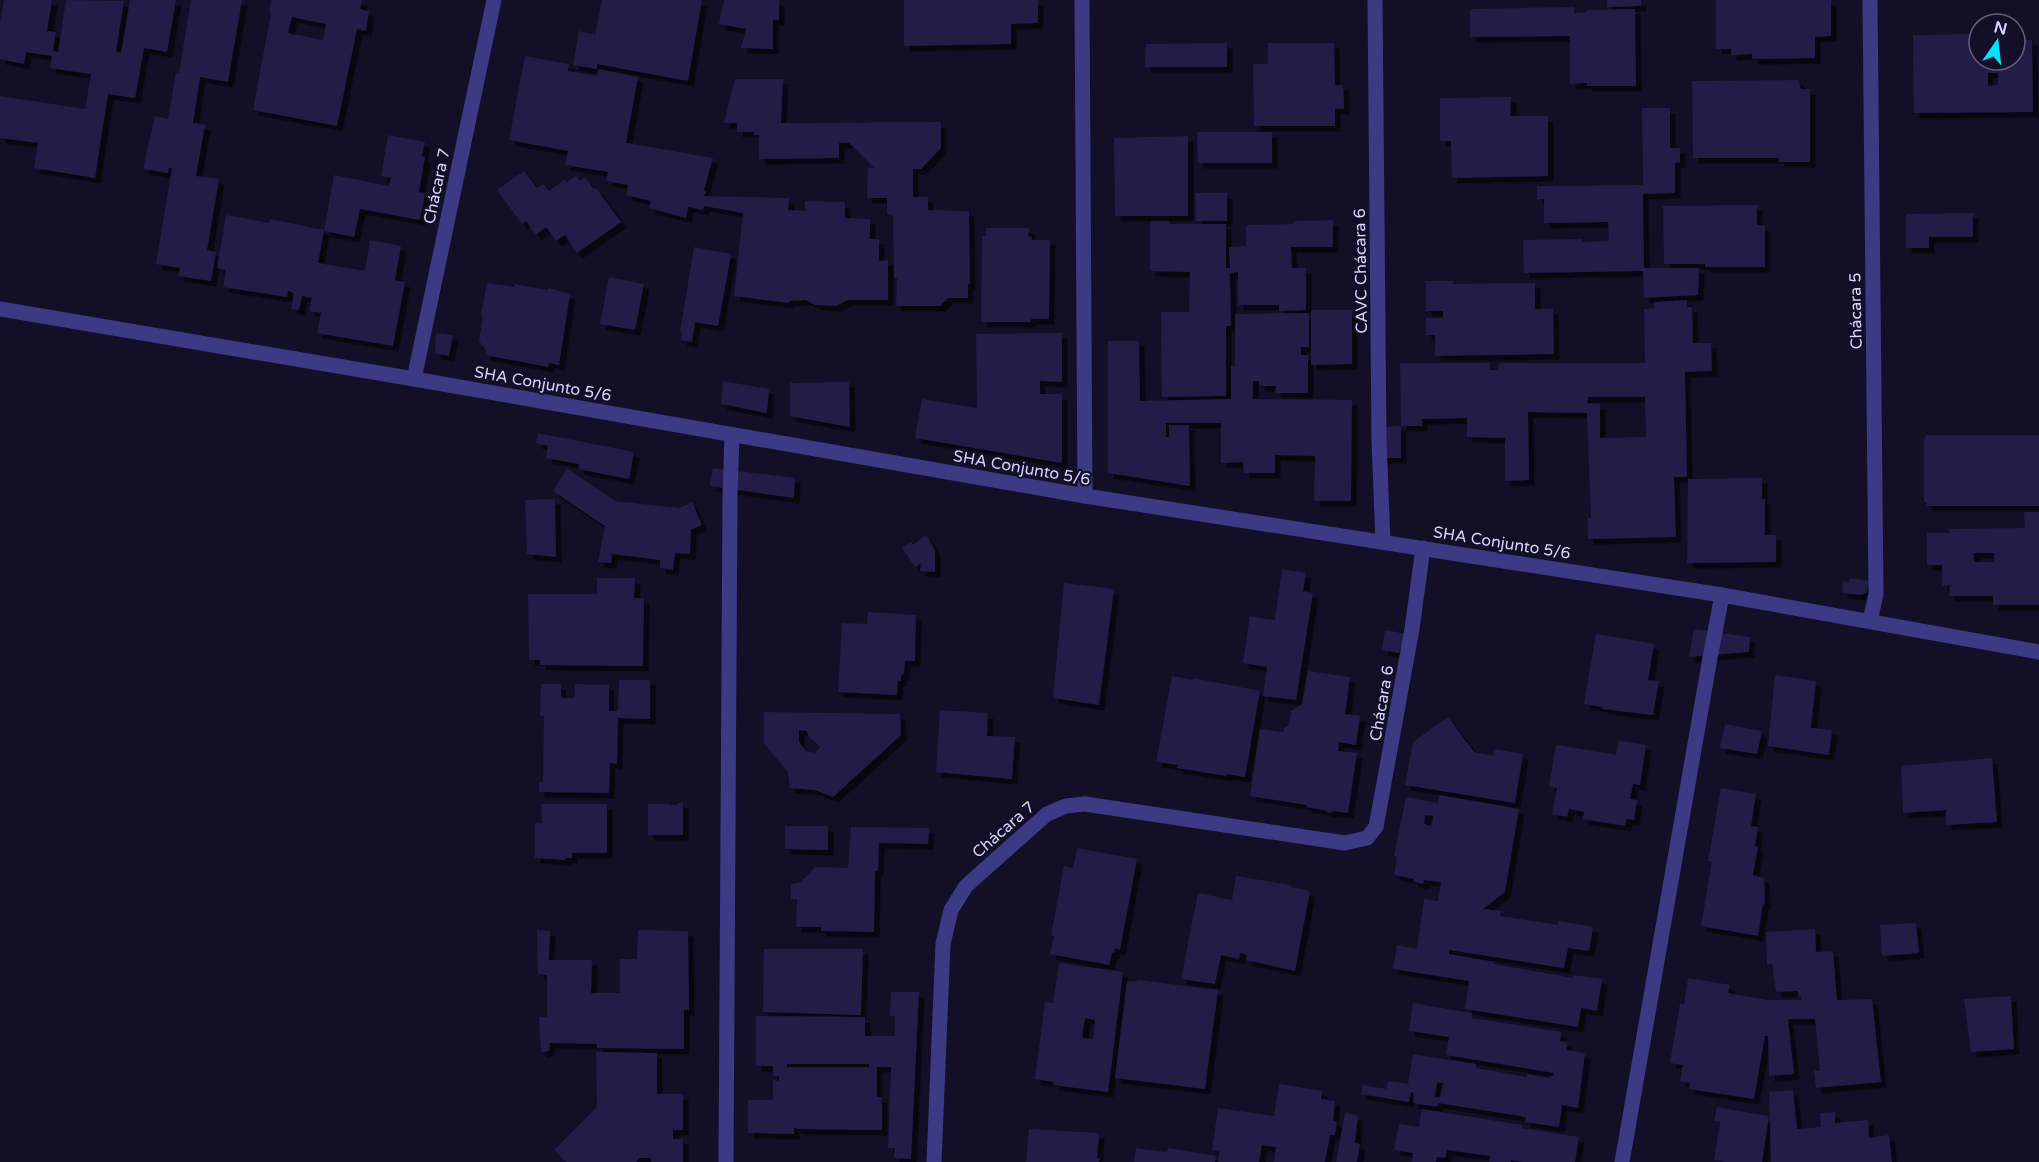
<svg xmlns="http://www.w3.org/2000/svg" width="2039" height="1162" font-family="'Varela Round',sans-serif">
<style>
.building{fill:#241b47;fill-rule:evenodd;filter:url(#shadow)}
.lines{fill:none;stroke-linecap:round;stroke-linejoin:round}
.minor{stroke:#3d3a85;stroke-width:15}
.tertiary{stroke:#3d3a85;stroke-width:15}
.labels{text-anchor:middle;stroke-width:4.5;stroke-linejoin:round;paint-order:stroke}
.street-label{font-size:16px;fill:#d9d4ff;stroke:#130f26}
</style>
<defs>
<filter id="shadow"><feDropShadow dx="5.5" dy="5.5" stdDeviation="0" flood-color="#0009"/></filter>
</defs>
<rect width="100%" height="100%" fill="#130f26"/>
<g class="building">
<polygon points="4,0 52,0 47,31 56,32 53,51 58,52 66,0 124,1 116,51 121,53 130,0 176,0 167,52 144,48 135,98 108,94 95,178 34,168 38,143 0,138 0,96 85,109 91,74 50,68 52,56 26,52 24,64 0,59 0,23"/>
<polygon points="191,0 242,0 228,82 200,77 193,123 205,125 196,176 219,179 207,250 216,252 211,281 178,276 180,268 156,264 172,168 169,168 168,173 143,169 155,116 168,119 176,72 179,73"/>
<path d="M271,0h91l-2,9 9,2 -3,20 -9,-2 -20,97 -84,-16 18,-97h-2zM292,17l34,7 -3,16 -35,-7z"/>
<polygon points="602,0 702,0 688,81 597,64 597,69 573,65 579,31 595,35"/>
<polygon points="724,0 779,0 779,20 773,20 773,49 741,48 746,29 719,24"/>
<polygon points="904,0 1038,0 1038,23 1011,24 1011,44 904,46"/>
<polygon points="1607,0 1641,0 1641,6 1607,7"/>
<polygon points="1716,0 1831,0 1831,36 1815,37 1815,58 1752,59 1752,54 1731,55 1731,49 1716,49"/>
<polygon points="1574,7 1574,13 1587,12 1587,10 1635,9 1636,86 1587,86 1587,83 1570,84 1570,36 1470,37 1470,9"/>
<path d="M1979,34v26h36v-21l17,1 1,72 -119,1 -1,-78zM1988,73h10v12l-10,1z"/>
<polygon points="1227,43 1227,67 1145,67 1146,44"/>
<polygon points="1268,43 1334,43 1335,85 1343,85 1344,104 1344,109 1335,109 1335,126 1254,126 1253,64 1268,64"/>
<polygon points="525,56 569,64 568,71 597,76 598,69 638,77 626,143 713,158 704,190 706,191 704,196 789,198 788,210 805,211 805,201 845,202 845,218 870,219 870,239 879,239 879,261 888,260 888,300 847,300 837,306 815,305 806,300 789,301 789,303 734,296 743,213 704,206 703,210 688,207 686,218 649,208 651,201 626,195 628,185 606,181 608,172 565,165 568,151 509,140"/>
<polygon points="735,79 783,79 781,123 941,122 941,148 921,169 913,169 913,197 928,197 928,210 969,211 970,284 968,284 968,298 948,298 940,306 896,306 897,278 894,278 893,215 887,214 887,198 867,198 868,168 874,168 849,143 839,143 839,158 759,159 759,135 754,135 754,132 737,132 737,123 724,123"/>
<polygon points="1798,80 1801,89 1810,89 1810,162 1779,162 1779,158 1693,158 1692,81"/>
<polygon points="1511,97 1510,116 1548,116 1548,176 1452,178 1451,141 1440,141 1440,98"/>
<polygon points="1642,108 1670,108 1670,148 1680,148 1680,162 1675,163 1675,193 1643,194 1644,268 1699,268 1698,295 1644,298 1643,271 1524,273 1523,240 1582,239 1582,242 1609,241 1608,222 1544,223 1544,199 1537,199 1537,186 1643,185"/>
<polygon points="1197,132 1272,132 1272,163 1198,163"/>
<polygon points="388,135 425,142 422,156 425,157 419,192 425,193 420,220 360,209 354,237 324,231 334,175 389,186 391,178 381,176"/>
<polygon points="1188,136 1188,216 1115,216 1114,138"/>
<polygon points="524,171 537,188 543,184 549,191 565,179 566,182 576,176 580,181 585,177 594,189 596,188 621,222 577,253 565,235 556,241 546,227 536,235 526,221 522,224 497,190"/>
<polygon points="1195,193 1227,193 1227,221 1196,221"/>
<polygon points="1757,205 1757,225 1765,226 1765,267 1705,267 1705,264 1664,264 1663,206"/>
<polygon points="1973,213 1973,237 1929,237 1929,248 1906,248 1906,214"/>
<polygon points="226,215 269,223 270,219 324,230 318,263 365,271 370,240 401,246 395,280 405,282 393,346 317,333 321,313 309,311 312,298 302,296 299,310 291,309 294,293 288,291 287,297 223,287 226,270 217,268"/>
<polygon points="1333,220 1333,247 1291,247 1292,268 1306,268 1306,310 1279,311 1279,305 1238,305 1238,272 1230,273 1231,326 1226,326 1226,396 1162,397 1161,312 1189,312 1190,272 1150,271 1150,221 1170,221 1170,224 1226,224 1226,268 1230,268 1229,247 1246,246 1246,225 1293,224 1294,221"/>
<polygon points="986,228 1029,228 1028,237 1031,236 1032,240 1050,240 1049,319 1031,319 1031,322 981,322 982,236 986,236"/>
<polygon points="694,247 731,254 718,326 695,322 692,342 681,340 682,333 680,332"/>
<polygon points="609,277 644,284 635,330 600,324"/>
<polygon points="1426,281 1453,281 1453,284 1535,283 1535,309 1553,309 1554,354 1435,356 1435,335 1426,335 1426,318 1443,318 1443,311 1426,311"/>
<polygon points="487,283 514,287 514,284 548,290 548,288 570,294 559,365 549,363 548,367 485,355 486,350 479,341 483,316 481,315"/>
<path d="M1687,300v7h5l1,36h18l1,28 -27,1 2,105h-13l2,60 -88,2v-21h3l-4,-105 -59,-1 1,68 -24,1v-43l-38,-1v-19l-45,1v7h-21l-1,-63h90v7h8l1,-7h146l-1,-54 10,-1v-6zM1588,397h57l1,40 -46,1v-34l-13,-1z"/>
<polygon points="1311,310 1352,310 1352,364 1311,365"/>
<polygon points="1309,313 1309,347 1301,347 1301,355 1308,355 1308,393 1275,393 1276,386 1259,386 1259,381 1253,381 1253,399 1352,400 1351,501 1314,501 1315,456 1275,455 1275,473 1244,473 1243,462 1221,463 1221,423 1166,423 1166,437 1169,437 1169,425 1189,425 1190,486 1108,473 1108,341 1139,341 1140,401 1231,399 1231,366 1235,366 1235,314"/>
<polygon points="436,333 453,335 449,356 435,354"/>
<polygon points="1062,333 1062,382 1040,381 1040,394 1062,394 1062,463 915,438 922,399 977,408 976,334"/>
<polygon points="723,381 769,389 767,413 721,404"/>
<polygon points="849,382 850,427 790,416 790,383"/>
<polygon points="1401,426 1401,458 1380,458 1380,427"/>
<polygon points="538,433 634,452 629,479 578,469 579,464 546,458 548,446 536,443"/>
<polygon points="1926,435 2039,435 2039,506 1927,506 1927,502 1924,502 1924,440"/>
<polygon points="567,468 615,501 679,508 692,502 702,525 691,530 690,554 675,553 673,570 660,568 660,560 612,554 611,563 598,562 605,526 553,491"/>
<polygon points="713,468 795,478 794,498 710,486"/>
<polygon points="1762,478 1762,499 1765,499 1765,535 1776,535 1776,562 1687,563 1688,479"/>
<polygon points="555,499 556,557 527,554 525,500"/>
<path d="M2024,512h15v93h-46v-9h-44l1,-11 -8,1v-21h-15v-32h22v-4l76,-1zM1974,553h20v9h-20z"/>
<polygon points="926,535 935,550 935,572 920,571 921,563 915,567 902,548 911,542 913,545"/>
<polygon points="1282,569 1306,573 1303,591 1313,593 1296,700 1263,696 1267,667 1243,663 1250,616 1275,620"/>
<polygon points="597,578 635,578 634,598 644,598 643,666 540,665 540,660 529,660 528,594 597,594"/>
<polygon points="1850,578 1868,581 1867,593 1861,595 1842,593 1843,581 1849,582"/>
<polygon points="1064,583 1114,589 1099,705 1053,698"/>
<polygon points="868,612 916,615 915,661 905,661 904,673 901,676 901,681 898,681 897,695 838,692 842,623 867,624"/>
<polygon points="1694,629 1750,637 1749,652 1689,657"/>
<polygon points="1385,630 1407,634 1399,653 1382,650"/>
<polygon points="1596,634 1654,644 1648,680 1659,681 1653,715 1602,709 1603,707 1584,704"/>
<polygon points="1308,671 1350,677 1345,714 1360,716 1356,745 1339,742 1338,751 1357,753 1348,813 1334,811 1329,813 1324,810 1306,807 1307,805 1250,796 1260,729 1283,732 1284,728 1289,725 1291,711 1302,704"/>
<polygon points="1775,675 1816,681 1811,728 1832,730 1829,755 1768,746"/>
<polygon points="1172,676 1193,680 1193,678 1260,691 1245,777 1227,774 1227,776 1177,768 1178,765 1156,762"/>
<polygon points="619,680 650,680 650,719 618,718 617,764 610,763 609,793 539,792 539,782 543,782 544,716 540,715 541,684 561,684 561,697 563,698 575,698 575,684 609,685 609,711 618,711"/>
<polygon points="940,710 988,713 987,736 1015,737 1012,779 936,772"/>
<path d="M764,712l136,2 1,21 -68,62 -18,-7 -25,-2 -2,-16 -24,-28zM799,730l8,1 1,5 12,11 -5,6 -9,-2 -7,-9z"/>
<polygon points="1448,717 1474,752 1493,756 1494,749 1523,754 1515,803 1405,785 1413,742"/>
<polygon points="1725,724 1762,731 1757,754 1720,748"/>
<polygon points="1619,741 1646,745 1640,785 1633,784 1630,799 1637,800 1634,820 1627,819 1625,826 1583,819 1584,812 1569,809 1567,817 1552,814 1557,788 1549,787 1556,745 1616,755"/>
<polygon points="1992,758 1997,822 1946,825 1946,810 1903,813 1901,766"/>
<polygon points="1721,788 1756,794 1751,826 1758,827 1755,846 1758,847 1753,875 1764,878 1765,905 1763,904 1758,936 1701,926 1712,861 1708,861"/>
<path d="M1439,795l80,14 -14,83 -22,17 18,2 -1,5 58,9v-4l35,6 -4,24 -21,-3 -4,20 -115,-18v4l46,8 -1,2 79,14v-3l29,4 -5,32 -16,-3 -3,19 -113,-18 4,-28 -76,-12 4,-24 20,4 7,-50 14,2 3,-19 -17,-2 -1,4 -10,-2 1,-3 -20,-4 3,-18 -3,-1 12,-59 32,6zM1425,815l8,1 -1,10 -8,-2z"/>
<polygon points="677,803 683,803 683,835 648,835 648,804 670,804 670,805 677,805"/>
<polygon points="541,804 607,804 607,853 572,853 572,858 565,858 565,860 535,858 535,823 542,823"/>
<polygon points="785,826 828,826 828,850 785,849"/>
<polygon points="851,827 929,828 928,844 879,843 878,871 875,871 874,932 821,931 821,927 796,927 797,899 791,899 791,884 801,882 815,867 848,868"/>
<polygon points="1077,848 1137,859 1120,950 1115,948 1114,953 1112,953 1109,965 1050,954 1054,936 1051,935 1064,866 1073,868"/>
<polygon points="1236,876 1291,885 1291,887 1310,891 1295,971 1246,960 1247,955 1240,953 1239,959 1221,955 1215,984 1181,979 1198,893 1232,900"/>
<polygon points="1916,923 1919,953 1882,956 1880,925"/>
<polygon points="1815,929 1816,952 1833,951 1837,1000 1872,999 1881,1082 1816,1088 1814,1071 1820,1071 1815,1019 1788,1019 1794,1074 1769,1076 1768,1036 1765,1036 1754,1099 1689,1089 1690,1083 1680,1081 1683,1065 1670,1063 1680,1004 1684,1005 1688,978 1730,985 1728,993 1744,996 1767,1000 1801,1000 1801,996 1798,997 1798,991 1776,992 1772,963 1767,965 1766,932"/>
<polygon points="537,930 550,931 549,960 592,960 591,993 620,993 620,959 637,959 638,930 688,931 689,1010 684,1010 684,1049 597,1048 597,1044 550,1043 549,1051 541,1052 539,1017 547,1017 547,975 538,974"/>
<polygon points="764,949 863,949 861,1015 763,1012"/>
<path d="M1059,963l64,9 -15,120 -55,-7 1,-3 -19,-3 10,-77 8,1zM1085,1018l10,2 -2,19 -11,-1z"/>
<polygon points="1137,980 1218,990 1205,1089 1115,1078 1127,981 1137,982"/>
<path d="M891,992h28l-8,167 -17,-1 1,-10h-7l3,-81h-14v30h5v33l-84,-1 -4,-2v7l-46,-1v-33h25v-20l6,1v-5h-6v-10h-17v-50l109,1v19h30v-20h-5zM787,1064h82v3h-82z"/>
<polygon points="2011,996 2014,1049 1971,1052 1964,999"/>
<path d="M1413,1003l59,10v5l89,14 -1,9 7,1 -1,8 19,3 -7,55 -16,-3 -3,22 -34,-5 1,-5 -88,-14 -1,4 -24,-4 1,-10 -3,-1 -2,10 -48,-8 2,-9 23,4 2,-8 20,3 5,-30 63,10v4l51,9v-3l22,4v-2h4l1,-3 -108,-18 3,-18 -40,-6zM1437,1082l6,1 -3,14h-5z"/>
<polygon points="596,1052 657,1053 657,1094 683,1094 683,1130 673,1130 673,1139 683,1139 683,1162 651,1162 651,1158 640,1158 636,1162 566,1162 554,1150 597,1107"/>
<polygon points="1279,1084 1322,1091 1321,1099 1335,1101 1333,1121 1337,1122 1335,1135 1330,1135 1325,1162 1274,1162 1276,1147 1262,1145 1259,1162 1218,1162 1219,1151 1212,1150 1218,1108 1274,1116"/>
<polygon points="1793,1090 1797,1129 1821,1127 1820,1113 1835,1112 1835,1123 1868,1120 1869,1138 1889,1135 1892,1162 1771,1162 1769,1092"/>
<polygon points="1717,1107 1769,1116 1762,1162 1727,1162 1714,1160 1720,1122 1714,1121"/>
<polygon points="1422,1109 1522,1125 1522,1128 1579,1137 1575,1162 1522,1162 1511,1160 1511,1162 1489,1162 1490,1156 1447,1150 1445,1158 1437,1157 1436,1162 1412,1162 1413,1153 1394,1150 1399,1124 1419,1127"/>
<polygon points="1345,1113 1358,1115 1355,1143 1360,1144 1357,1162 1336,1162"/>
<polygon points="1029,1129 1099,1133 1097,1158 1100,1159 1099,1162 1026,1162"/>
<polygon points="1136,1148 1167,1152 1168,1148 1216,1156 1215,1162 1134,1162"/>
</g>
<g class="lines">
<g class="minor">
<polyline points="1082,0 1085,496"/>
<polyline points="1375,0 1379,441 1383,542"/>
<polyline points="1870,0 1876,594 1870,621"/>
<polyline points="414,379 494,0"/>
<polyline points="726,1162 730,495 732,435"/>
<polyline points="934,1162 943,944 951,910 966,886 1047,814 1066,806 1085,804 1345,843 1367,838 1376,827 1412,629 1423,548"/>
<polyline points="1622,1162 1710,658 1722,595"/>
</g>
<polyline class="tertiary" points="0,309 414,379 1085,496 1722,595 2039,652"/>
</g>
<g class="labels">
<g class="street-label">
<text transform="translate(436 186) rotate(-78)" y="6">Chácara 7</text>
<text transform="translate(1360 271) rotate(-91)" y="6">CAVC Chácara 6</text>
<text transform="translate(1855 311) rotate(-91)" y="6">Chácara 5</text>
<text transform="translate(543 383) rotate(10)" y="6">SHA Conjunto 5/6</text>
<text transform="translate(1022 467) rotate(10)" y="6">SHA Conjunto 5/6</text>
<text transform="translate(1502 542) rotate(9)" y="6">SHA Conjunto 5/6</text>
<text transform="translate(1381 703) rotate(-80)" y="6">Chácara 6</text>
<text transform="translate(1003 829) rotate(-41)" y="6">Chácara 7</text>
</g>
</g>
<g transform="translate(1997 42) rotate(14)"><circle r="28" fill="#130f26" stroke="#625e7d" stroke-width="1.5"/>
<path d="M0-4.5L10 22L0 15L-10 22Z" fill="#00e5ff"/>
<text y="-9" font-size="16" font-weight="bold" text-anchor="middle" fill="#d9d4ff">N</text>
</g>
</svg>
